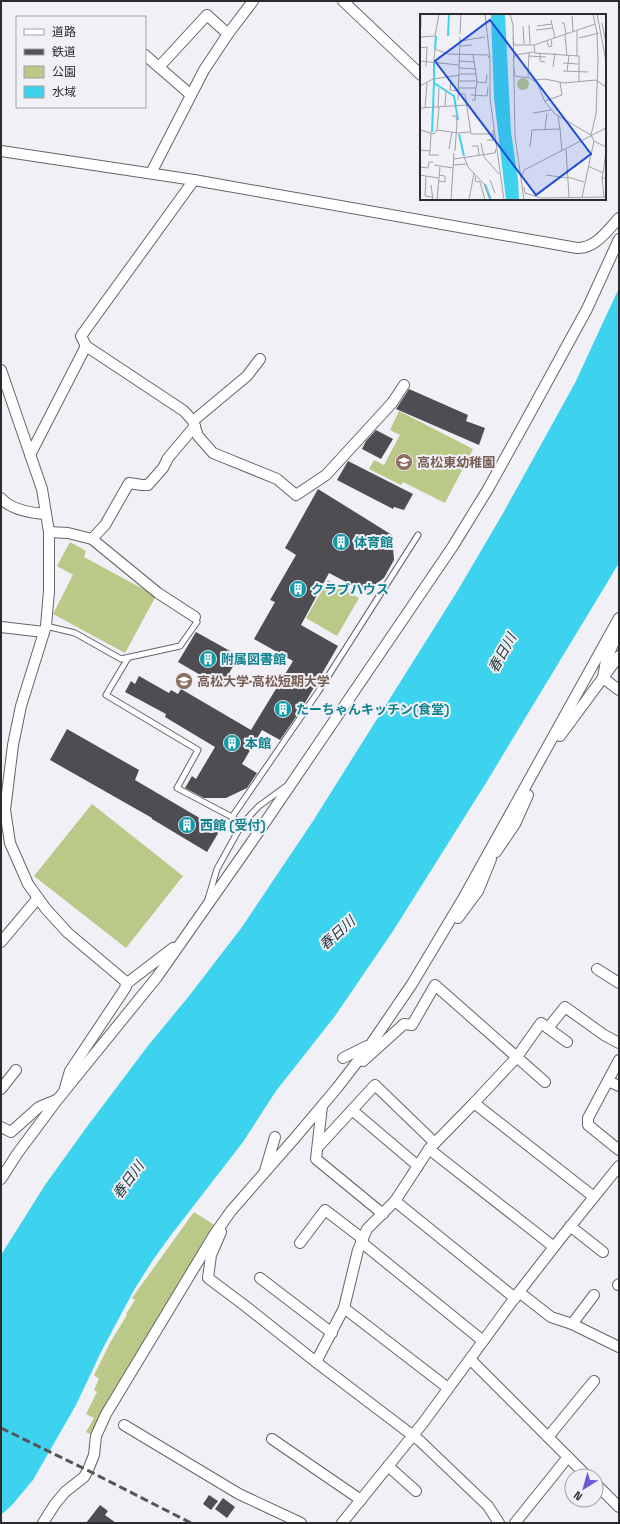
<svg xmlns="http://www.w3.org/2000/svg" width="620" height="1524" font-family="'Space Grotesk','Noto Sans JP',sans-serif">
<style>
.green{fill:#bac888}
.water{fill:#3dd3ef}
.building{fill:#4e4d52}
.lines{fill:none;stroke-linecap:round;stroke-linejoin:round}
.service-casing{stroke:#65656a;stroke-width:7}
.minor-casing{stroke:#65656a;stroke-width:12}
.service{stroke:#fff;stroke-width:5}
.minor{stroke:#fff;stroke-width:10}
.rail{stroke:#555457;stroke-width:3;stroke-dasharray:8 4;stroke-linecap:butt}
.labels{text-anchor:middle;stroke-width:4;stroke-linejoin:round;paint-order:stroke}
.education-label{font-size:13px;font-weight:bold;fill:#785e54;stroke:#f1f0f6;text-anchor:start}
.culture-label{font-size:13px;font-weight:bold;fill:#0d838f;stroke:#f1f0f6;text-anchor:start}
.water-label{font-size:14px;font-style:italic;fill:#1c3439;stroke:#f1f0f6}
.inset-river{fill:none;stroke:#3dd3ef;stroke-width:2}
.inset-road{fill:none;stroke:#a2a1a6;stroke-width:1}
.view{fill:#1d4ed8;fill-opacity:0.15;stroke:#1d4ed8;stroke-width:2}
.inset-edge{fill:none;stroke:#2b2b2d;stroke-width:2}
</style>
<rect width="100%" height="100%" fill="#f1f0f6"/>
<g class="green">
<polygon points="399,411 473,449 445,503 403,482 401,485 369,469 374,460 384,465 400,435 390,430"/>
<polygon points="70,542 86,551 84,557 156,596 125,653 53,614 73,575 57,566"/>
<polygon points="328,580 359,598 337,636 306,618"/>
<polygon points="92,804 183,876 126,948 34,876"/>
<polygon points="194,1212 216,1226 92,1435 86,1432 94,1418 86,1414 97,1392 94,1390 99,1379 94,1375 111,1341 127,1315 126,1314 135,1300 132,1298"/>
</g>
<polygon class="water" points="619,288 619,563 486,783 393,931 335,1016 276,1091 243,1142 171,1235 153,1260 134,1290 102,1350 76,1405 33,1480 12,1505 1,1515 1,1255 45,1185 86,1128 147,1047 189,996 242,927 313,821 458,590 502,515 575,383"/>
<g class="building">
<polygon points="409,389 468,415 466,421 485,428 479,445 396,409"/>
<polygon points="376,430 393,439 381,459 362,449 366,441"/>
<polygon points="348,461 413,494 404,510 394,507 393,509 337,480"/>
<polygon points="318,489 392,535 394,560 384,578 365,592 329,573 301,625 338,646 302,708 280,740 262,730 242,764 257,773 247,788 226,798 204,798 185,788 192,776 196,779 215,747 165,717 166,714 125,692 131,681 135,684 139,676 169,693 171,690 178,694 181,689 251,730 293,661 254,639 275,602 270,600 296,555 285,548"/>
<polygon points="196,632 239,656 221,687 178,662"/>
<polygon points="67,729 139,770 135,780 220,830 207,852 152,819 152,818 50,760"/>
<polygon points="209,1495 218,1501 211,1510 203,1504"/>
<polygon points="223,1498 235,1507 227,1518 215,1509"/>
<polygon points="100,1505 108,1511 105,1515 116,1523 86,1523"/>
</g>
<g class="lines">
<g class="service-casing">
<g id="service">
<polyline points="46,626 75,633 121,659 180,646 197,622"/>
<polyline points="128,658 106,695 198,750 177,788 232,817 242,824"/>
<polyline points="232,817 318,692 418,535"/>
<polyline points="208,899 217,869 242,824 259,806 285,787"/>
</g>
</g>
<g class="minor-casing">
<g id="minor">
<polyline points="343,1 421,75"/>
<polyline points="145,55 191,95"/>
<polyline points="159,67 207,15 228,34"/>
<path d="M1,151l193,29 383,68c18,1 31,-18 42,-30"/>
<polyline points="151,173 204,70 228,34 253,1"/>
<polyline points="86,346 81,336 194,180"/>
<polyline points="1,370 42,489 49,532 49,591 46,626 21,706 13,745 5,810 10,843 28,884 46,909 68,933 125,981 126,987 70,1071 65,1088"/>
<polyline points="193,421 247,376 260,359"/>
<polyline points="30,455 86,346 184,411 193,421 198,436 213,453 277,479 296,495 326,475 392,403 404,385"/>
<path d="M1,498c10,12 30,15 45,16"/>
<polyline points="49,532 68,533 92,539 158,593 195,617"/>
<polyline points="92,539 105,525 129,483 142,485 148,485 163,468 168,458 195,426"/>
<polyline points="1,627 44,632"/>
<polyline points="619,631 606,660 603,678 619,690"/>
<polyline points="560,736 619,656"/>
<polyline points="496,852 515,824 528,795"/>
<polyline points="458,918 478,891 491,859"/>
<polyline points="1,942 38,898"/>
<polyline points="597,969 619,983"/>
<polyline points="126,984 173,948"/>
<polyline points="548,1028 565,1007 604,1035 619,1043"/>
<polyline points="343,1058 367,1046"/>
<polyline points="619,1060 588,1118 588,1125 619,1150"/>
<polyline points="363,1061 404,1024 412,1025 435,985 545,1082"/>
<polyline points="608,1081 619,1086"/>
<polyline points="1,1089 16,1070"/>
<polyline points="474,1103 516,1058 541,1023 567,1042"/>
<polyline points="322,1106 316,1159 383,1214"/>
<polyline points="352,1110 418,1166"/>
<polyline points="1,1127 11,1132 39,1107 56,1100"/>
<polyline points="318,1147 375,1085 435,1143"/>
<polyline points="429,1149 474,1103 594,1197"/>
<polyline points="265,1171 275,1137"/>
<polyline points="1,1179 17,1154 58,1099 157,977 251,843 453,546 488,489 523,426 587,309 619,239"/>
<polyline points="395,1201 515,1298"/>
<polyline points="570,1226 603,1252"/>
<polyline points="221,1232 211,1255 208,1278 244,1305 316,1362 420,1441 488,1506 499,1523"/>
<polyline points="361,1242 483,1341"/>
<polyline points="300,1243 325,1210 363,1239"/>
<polyline points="260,1278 332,1333"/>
<polyline points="618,1285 619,1284"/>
<polyline points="519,1292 551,1317 572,1324 619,1347"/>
<polyline points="344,1308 448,1388"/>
<polyline points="572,1324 594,1295"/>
<polyline points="470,1359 587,1476"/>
<polyline points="316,1362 344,1308 358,1250 367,1229 395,1201 429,1149 554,1247"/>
<polyline points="124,1425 239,1494 301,1523"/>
<polyline points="548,1437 594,1381"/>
<polyline points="272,1439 361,1500"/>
<polyline points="388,1466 416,1491"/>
<polyline points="596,1484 619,1507"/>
<polyline points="43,1523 55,1504 65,1492 84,1477 88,1470 94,1455 96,1436 106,1414 214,1235 231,1211 294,1139 337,1088 371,1044 412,984 464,897 619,618"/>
<polyline points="342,1523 423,1423 519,1292 561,1238 619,1166"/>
<polyline points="515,1523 568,1457"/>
</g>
</g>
<use href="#service" class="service"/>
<use href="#minor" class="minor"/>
<polyline class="rail" points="1,1428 85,1469 191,1523"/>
</g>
<defs>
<g id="school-disc" transform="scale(0.9)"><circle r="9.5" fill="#8d6e63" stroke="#f1f0f6"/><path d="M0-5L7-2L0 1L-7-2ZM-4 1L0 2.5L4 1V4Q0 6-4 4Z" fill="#fff"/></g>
<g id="building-disc" transform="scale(0.9)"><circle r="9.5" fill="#0f9aa8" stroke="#f1f0f6"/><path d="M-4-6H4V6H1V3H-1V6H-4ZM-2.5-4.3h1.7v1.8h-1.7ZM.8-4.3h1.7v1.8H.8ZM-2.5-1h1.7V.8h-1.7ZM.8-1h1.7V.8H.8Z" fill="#fff"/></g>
<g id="university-disc" transform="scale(0.9)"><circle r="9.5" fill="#8d6e63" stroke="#f1f0f6"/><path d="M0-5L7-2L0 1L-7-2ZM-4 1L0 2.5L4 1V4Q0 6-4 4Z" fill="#fff"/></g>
</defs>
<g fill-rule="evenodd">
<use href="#school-disc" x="404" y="462"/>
<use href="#building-disc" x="341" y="542"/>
<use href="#building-disc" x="298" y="589"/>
<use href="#building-disc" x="208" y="659"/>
<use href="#university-disc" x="184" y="681"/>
<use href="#building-disc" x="283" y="709"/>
<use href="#building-disc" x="232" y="743"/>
<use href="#building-disc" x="187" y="825"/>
</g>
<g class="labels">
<g class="education-label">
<text x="417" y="467">高松東幼稚園</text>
<text x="197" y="686">高松大学·高松短期大学</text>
</g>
<g class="culture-label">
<text x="354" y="547">体育館</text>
<text x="311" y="594">クラブハウス</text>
<text x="221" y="664">附属図書館</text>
<text x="296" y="714">たーちゃんキッチン(食堂)</text>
<text x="245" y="748">本館</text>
<text x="200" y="830">西館 (受付)</text>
</g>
<g class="water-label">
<text transform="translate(502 653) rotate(-61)" y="5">春日川</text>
<text transform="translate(337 933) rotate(-42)" y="5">春日川</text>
<text transform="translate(128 1180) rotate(-54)" y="5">春日川</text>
</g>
</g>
<g transform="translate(420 14)">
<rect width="186" height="186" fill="#f1f0f6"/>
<path d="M97 70a6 6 0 1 1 12 0a6 6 0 1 1-12 0Z" fill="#bac888"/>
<path d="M71,0h14l6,118 10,68 -3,-21 1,21h-13l-12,-102z" fill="#3dd3ef"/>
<path class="inset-river" d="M28,22l1,-22M15,35l1,-13M14,48v21l20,13 4,24M12,118l2,-49M39,120l5,22M65,170l6,16"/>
<path class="inset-road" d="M65,0l5,45v40l14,101M90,0l3,11 2,111 9,64M173,0l4,19 1,28 -2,53 -5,21 3,6 12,6M177,0l9,47M152,2l1,16M131,6l4,18M142,9h2l2,11M182,9l4,20M109,11l1,19M103,12l1,18M117,12l15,-2M1,14v-14M116,16l17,-2M157,17v25M40,20l1,-20M145,21l2,21M0,23l15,-1 4,-22M93,23l1,8h20l61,-21M159,24l20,-5M40,27l25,-4M127,27l2,6 3,-1 -1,-6M114,31l1,8 44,3v26M40,32l12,-1M0,34l7,-1 -1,20M120,39v8l5,1M109,42l17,1M93,46l2,-5 19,-3M0,47l39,4M39,47l15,1M14,48l1,-13 13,5 40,1 1,3M143,49l15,1M133,53l2,-14M39,54l17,1M94,54l1,8 15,2 7,5 8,19 10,12 36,21M143,57l25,1M147,57l2,-15M40,60h16M108,63l1,-24M114,66l11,-1 19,4 32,-3 10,7M39,67h18l-4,-26M31,68l-1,8 9,1M57,68l9,1 1,-9M0,72l13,-7 27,-4M39,74h17l1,-7M39,80h6l6,40h22l1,3M51,81l16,1 1,-9M38,86l2,-63M52,86h3l1,-12M125,87l17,-6 -2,-13M25,92l1,-15M18,93l1,-19M0,94l47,-3M5,94l2,-25M113,99l18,-3M32,102h4l1,6 -2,29M125,115l2,-16M140,115l2,22M0,116l14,4 3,-4 21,3 12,-1M17,116l2,-23M67,126h6v-10M61,129l3,14 15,17M52,132h6l1,9M110,133l2,-17 28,-1 -2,-13M29,135l3,-17M146,135l3,48M0,136l10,1 1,-18M10,137l-1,4h10M44,143l4,10 16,17 6,16M34,145l41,-6 1,-4M14,151l19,3M33,151l14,-1M168,152l15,7 -1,5M0,153l8,1 1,-6h4M183,159l3,-21M0,161l18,3M126,161l22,3M6,162l-1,20 7,1M56,162l-1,5 5,1 5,18M102,162l2,-6 82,-42M148,163l16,5M70,166l5,13M18,167l7,1v-6l-6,-1M11,171l2,15M104,173l1,6 16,5 65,-1M162,183l12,-56M184,183l-2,-19h4M17,186l3,-33M31,186l3,-47M49,186l5,-27"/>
<path class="view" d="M70,6l101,134 -55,41 -101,-134z"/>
<rect width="186" height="186" class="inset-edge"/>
</g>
<rect width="620" height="1524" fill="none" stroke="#2b2b2d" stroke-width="4"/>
<rect x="16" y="16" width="130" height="92" fill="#f1f0f6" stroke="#a2a1a6"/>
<rect x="24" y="29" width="20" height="6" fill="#ffffff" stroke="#a2a1a6"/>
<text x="52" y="36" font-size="12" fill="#2b2b2d">道路</text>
<rect x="24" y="49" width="20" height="6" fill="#555457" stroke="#a2a1a6"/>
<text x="52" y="56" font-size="12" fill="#2b2b2d">鉄道</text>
<rect x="24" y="66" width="20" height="12" fill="#bac888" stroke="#a2a1a6"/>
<text x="52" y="76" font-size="12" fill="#2b2b2d">公園</text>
<rect x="24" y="86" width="20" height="12" fill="#3dd3ef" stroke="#a2a1a6"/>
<text x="52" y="96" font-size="12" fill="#2b2b2d">水域</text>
<g transform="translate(584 1488) rotate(217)"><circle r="19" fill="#f1f0f6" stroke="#a2a1a6"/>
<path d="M0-3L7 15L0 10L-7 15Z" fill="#6a5cd5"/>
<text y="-6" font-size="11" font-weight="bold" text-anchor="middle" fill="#2b2b2d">N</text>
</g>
</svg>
